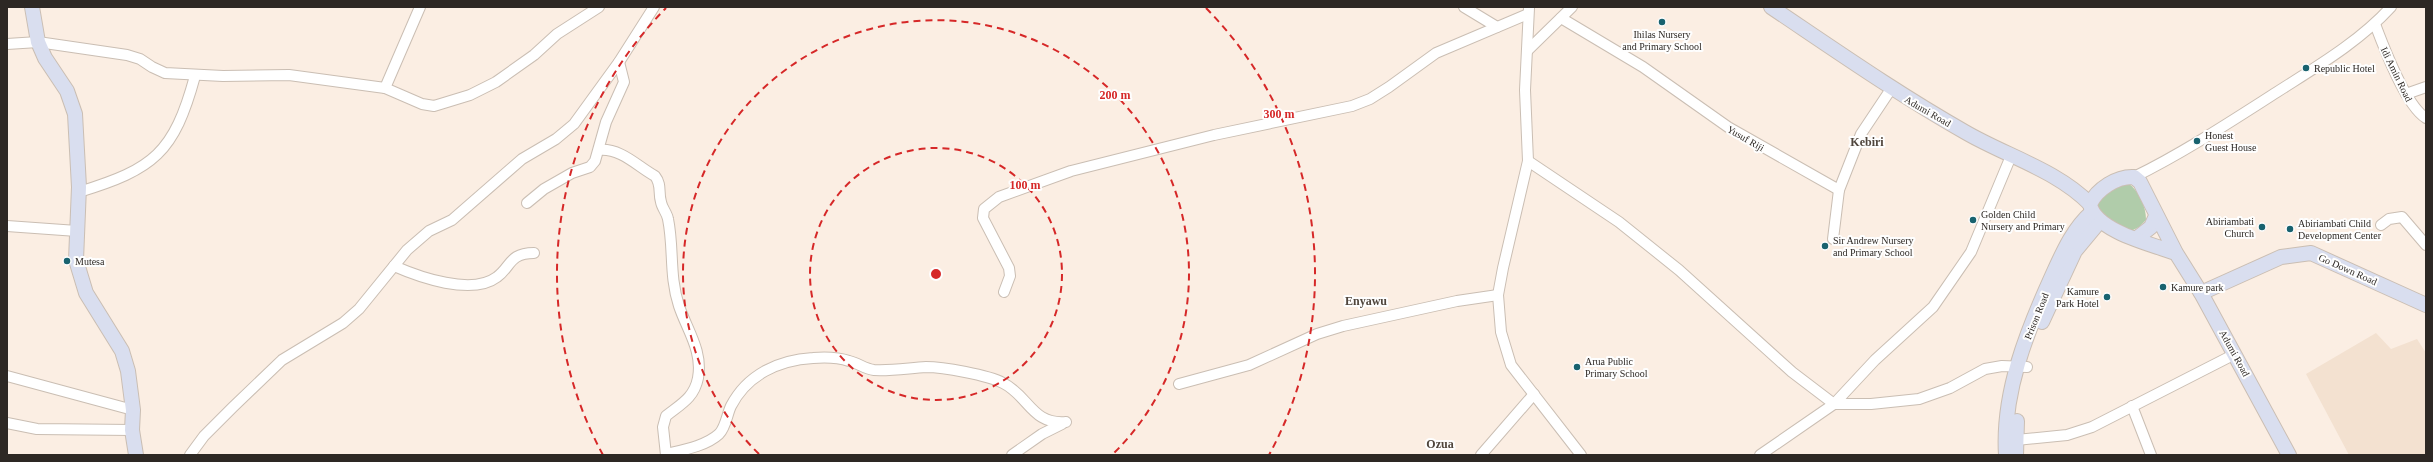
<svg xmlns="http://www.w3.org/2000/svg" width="2433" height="462" font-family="Georgia,serif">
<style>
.built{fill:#f3e1d0}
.green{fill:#b0ccaa}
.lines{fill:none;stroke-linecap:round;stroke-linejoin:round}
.street-casing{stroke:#cabeb3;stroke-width:12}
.secondary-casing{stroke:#cabeb3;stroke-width:16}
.street{stroke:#fff;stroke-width:10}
.secondary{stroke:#d9deef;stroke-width:14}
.ring{fill:none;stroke:#d62828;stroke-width:2;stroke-dasharray:7 5}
.poi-dot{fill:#18626f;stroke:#fefefe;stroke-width:1.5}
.labels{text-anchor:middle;stroke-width:4;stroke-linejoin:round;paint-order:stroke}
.poi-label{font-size:10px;fill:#2d2824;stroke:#fefefe;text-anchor:start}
.street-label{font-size:10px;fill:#2d2824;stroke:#fefefe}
.quarter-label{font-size:12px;font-weight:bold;fill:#4f453c;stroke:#fefefe}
.centre{fill:#d62828;stroke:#fefefe;stroke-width:2}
.ring-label{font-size:12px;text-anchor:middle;font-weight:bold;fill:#d62828;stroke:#fefefe;stroke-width:4;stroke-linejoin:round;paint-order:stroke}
</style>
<rect width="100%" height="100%" fill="#fbeee3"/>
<polygon class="built" points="2376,333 2391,349 2417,339 2426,353 2426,455 2349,455 2306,374"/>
<path class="green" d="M2128,183c11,8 18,23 18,37l-7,7 -10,5 -34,-20 3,-18z"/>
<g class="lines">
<g class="street-casing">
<g id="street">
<polyline points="1464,7 1497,27"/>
<polyline points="1529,8 1525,90 1528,161 1503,268 1498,295 1501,332 1511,365 1581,455"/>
<polyline points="1561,18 1643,67 1728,127 1839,190"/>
<path d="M2375,24c9,24 31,82 51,94"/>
<polyline points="7,44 38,42 127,55 140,59 152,67 165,73 223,76 289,75 385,88 422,104 434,106 470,95 496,82 534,55 557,34 599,7"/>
<polyline points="1527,51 1572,7"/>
<polyline points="385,88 420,7"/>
<polyline points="2406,94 2426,87"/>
<path d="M599,150c22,-2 38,16 56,26 7,9 3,16 6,26 1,6 6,11 7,17 6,29 1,57 11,87 8,24 24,45 19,72 -4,20 -17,26 -32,38l-3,11 3,28"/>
<polyline points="1528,161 1619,222 1679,270 1792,372 1834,404 1871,404 1919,399 1950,388 1985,369 2002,366 2027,367"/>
<path d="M2134,177c49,-24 96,-55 143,-85 39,-25 82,-50 114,-85"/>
<path d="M79,192c75,-23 95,-39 116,-116"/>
<polyline points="527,203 544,189 572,173 590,167 595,161 606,122 624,82 619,62"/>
<polyline points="2381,225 2389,219 2402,217 2426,245"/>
<polyline points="7,226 77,231"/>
<polyline points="1833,239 1839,190 1861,134 1891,89"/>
<path d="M394,266c25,11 78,30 103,11 14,-10 12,-24 37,-24"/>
<polyline points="1004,292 1010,276 1009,268 983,218 984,209 999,197 1071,171 1214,135 1352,106 1370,99 1389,87 1436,53 1528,14"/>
<polyline points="7,376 133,410"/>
<polyline points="1179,384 1249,365 1317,334 1343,326 1457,301 1498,295"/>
<polyline points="2132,406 2151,455"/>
<polyline points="7,423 37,429 132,430"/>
<polyline points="2016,440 2067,435 2092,427 2235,354"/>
<path d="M666,454c17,-4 40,-8 53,-20 7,-7 8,-20 12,-28 16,-31 47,-46 82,-48 12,-1 24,-1 36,3 9,2 16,8 25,9 17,1 35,-2 52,-3 17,0 62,8 77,16 26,13 29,42 63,39"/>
<polyline points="190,455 204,436 233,407 282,360 343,323 359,309 407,250 429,231 452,220 522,159 556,139 574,124 619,62 654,7"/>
<polyline points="1012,455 1042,434 1062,424"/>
<polyline points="1481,455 1534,394"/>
<polyline points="1760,455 1834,404 1875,360 1933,307 1971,252 2011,156"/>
</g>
</g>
<g class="secondary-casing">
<g id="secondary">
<polyline points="32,7 38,42 45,58 67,91 75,114 79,187 76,260 86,293 122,351 128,371 133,410 132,430 136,455"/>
<path d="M1771,7c64,43 127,87 194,125 41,24 92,38 125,72"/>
<polyline points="2137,238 2151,227 2156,216"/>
<path d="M2176,253c-22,-8 -82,-22 -86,-49 7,-15 27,-28 44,-27l6,5 36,71 25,40 88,162"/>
<polyline points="2201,293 2281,257 2311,253 2426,305"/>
<polyline points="2042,322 2075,251 2100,221"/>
<path d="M2006,455c-4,-62 21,-124 46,-179 10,-22 21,-48 40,-64"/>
<polyline points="2016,455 2017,421"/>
</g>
</g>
<use href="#street" class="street"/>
<use href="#secondary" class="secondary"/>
</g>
<g class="ring">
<circle cx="936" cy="274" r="126"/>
<path d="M759 454A253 253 0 1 1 1113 454"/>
<path d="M603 455A379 379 0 0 1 666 8M1206 8A379 379 0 0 1 1269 455"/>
</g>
<g class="poi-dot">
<circle cx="1662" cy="22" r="4"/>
<circle cx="2306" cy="68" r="4"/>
<circle cx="2197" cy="141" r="4"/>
<circle cx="1973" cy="220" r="4"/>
<circle cx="2262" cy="227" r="4"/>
<circle cx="2290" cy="229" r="4"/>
<circle cx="1825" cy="246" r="4"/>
<circle cx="67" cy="261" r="4"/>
<circle cx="2163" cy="287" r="4"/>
<circle cx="2107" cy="297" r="4"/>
<circle cx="1577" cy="367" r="4"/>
</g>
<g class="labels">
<g class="poi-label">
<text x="1662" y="38" text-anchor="middle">Ihilas Nursery<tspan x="1662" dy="12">and Primary School</tspan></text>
<text x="2314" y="72">Republic Hotel</text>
<text x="2205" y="139">Honest<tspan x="2205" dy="12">Guest House</tspan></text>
<text x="1981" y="218">Golden Child<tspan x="1981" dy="12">Nursery and Primary</tspan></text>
<text x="2254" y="225" text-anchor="end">Abiriambati<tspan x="2254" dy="12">Church</tspan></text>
<text x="2298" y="227">Abiriambati Child<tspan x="2298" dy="12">Development Center</tspan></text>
<text x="1833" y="244">Sir Andrew Nursery<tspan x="1833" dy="12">and Primary School</tspan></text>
<text x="75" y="265">Mutesa</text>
<text x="2171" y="291">Kamure park</text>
<text x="2099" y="295" text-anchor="end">Kamure<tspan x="2099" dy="12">Park Hotel</tspan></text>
<text x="1585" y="365">Arua Public<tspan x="1585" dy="12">Primary School</tspan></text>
</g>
<g class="street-label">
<text transform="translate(2397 74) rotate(64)" y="4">Idi Amin Road</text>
<text transform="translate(1928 111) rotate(30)" y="4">Adumi Road</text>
<text transform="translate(1746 138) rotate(30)" y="4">Yusuf Riji</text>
<text transform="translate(2348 269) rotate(24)" y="4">Go Down Road</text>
<text transform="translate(2036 316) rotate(-68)" y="4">Prison Road</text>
<text transform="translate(2235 353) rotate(61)" y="4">Adumi Road</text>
</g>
<g class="quarter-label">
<text x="1867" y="146">Kebiri</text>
<text x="1366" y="305">Enyawu</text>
<text x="1440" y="448">Ozua</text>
</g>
</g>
<circle cx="936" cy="274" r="6" class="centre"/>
<g class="ring-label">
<text x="1115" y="99">200 m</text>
<text x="1279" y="118">300 m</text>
<text x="1025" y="189">100 m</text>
</g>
<rect width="2433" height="462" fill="none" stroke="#2d2824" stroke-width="16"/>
</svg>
